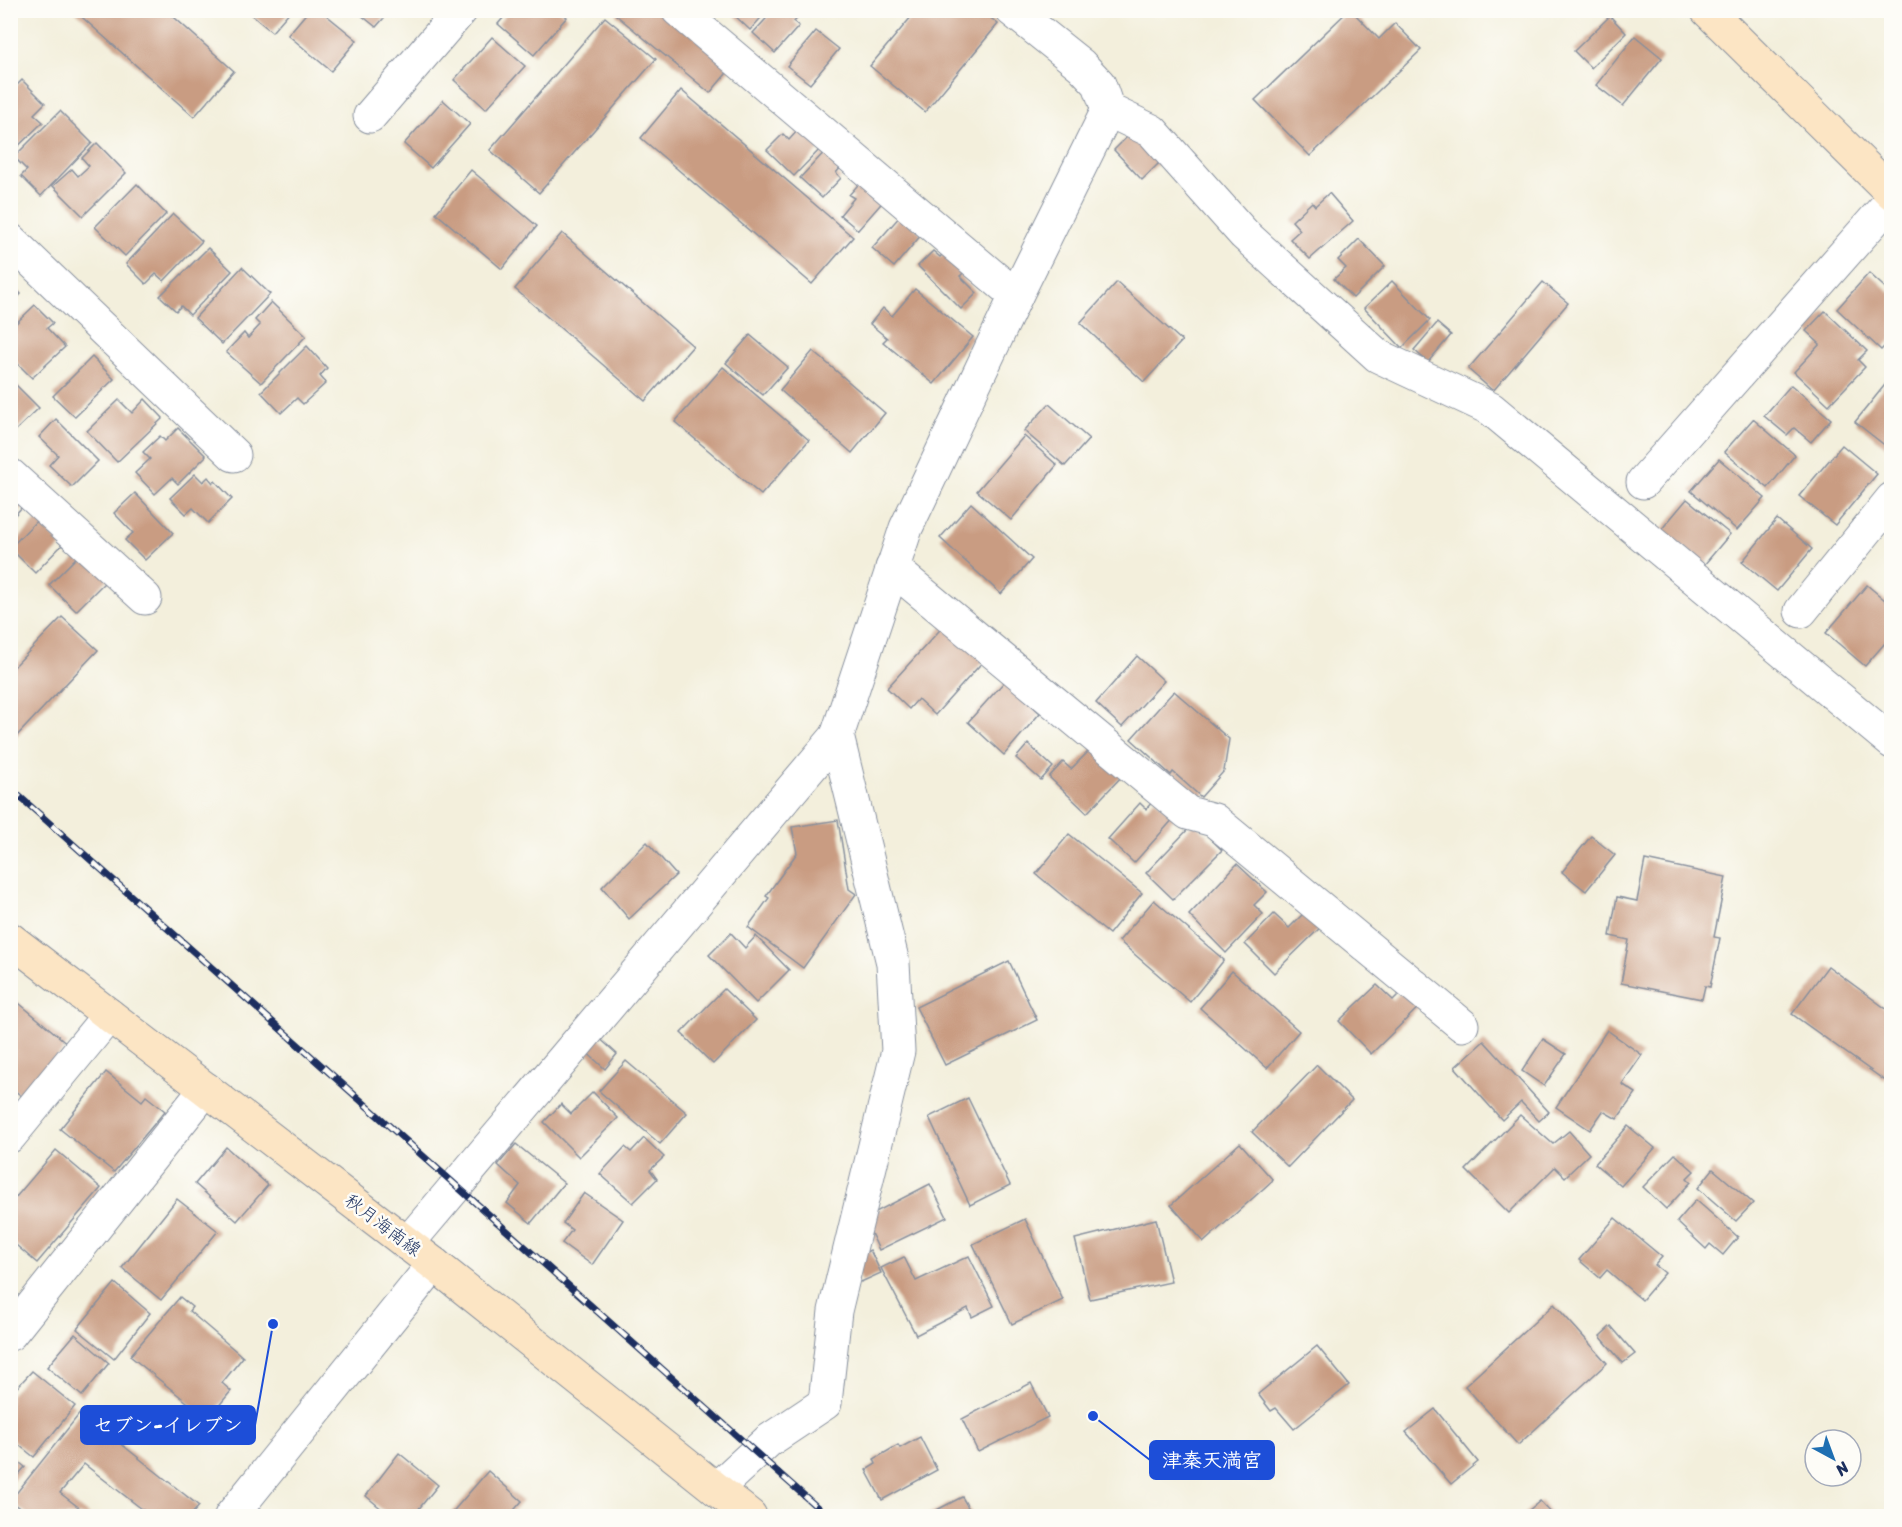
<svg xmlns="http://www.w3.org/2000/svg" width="1902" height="1527" font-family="Sriracha,'Klee One',sans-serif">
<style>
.building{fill:#c99c82}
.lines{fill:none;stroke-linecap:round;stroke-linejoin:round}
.street-casing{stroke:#878f9d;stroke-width:35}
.secondary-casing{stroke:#878f9d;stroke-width:35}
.street{stroke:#fff;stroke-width:33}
.secondary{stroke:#fce5c4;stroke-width:33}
.rail-casing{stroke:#1b2f5e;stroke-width:7}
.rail{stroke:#fdfcf7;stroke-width:4.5;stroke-dasharray:14;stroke-linecap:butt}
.labels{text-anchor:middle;stroke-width:5;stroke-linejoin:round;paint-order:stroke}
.street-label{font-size:18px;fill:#1b2f5e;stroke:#fdfcf7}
.leader{fill:none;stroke:#1d4ed8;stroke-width:2}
.callout-dot{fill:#1d4ed8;stroke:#fdfcf7;stroke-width:2}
.callout{fill:#1d4ed8;stroke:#1d4ed8;stroke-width:2}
.callout-label{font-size:20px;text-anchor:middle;font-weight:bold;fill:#fff}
</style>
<rect width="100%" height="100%" fill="#fdfcf7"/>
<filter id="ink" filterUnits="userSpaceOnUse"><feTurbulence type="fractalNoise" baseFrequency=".0167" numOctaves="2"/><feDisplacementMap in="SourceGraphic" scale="12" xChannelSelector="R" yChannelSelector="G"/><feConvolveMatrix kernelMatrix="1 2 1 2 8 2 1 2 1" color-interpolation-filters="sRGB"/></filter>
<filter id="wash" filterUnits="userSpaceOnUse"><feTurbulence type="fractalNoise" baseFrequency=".008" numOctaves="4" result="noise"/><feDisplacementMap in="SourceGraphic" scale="24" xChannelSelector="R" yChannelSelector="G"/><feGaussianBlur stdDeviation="1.35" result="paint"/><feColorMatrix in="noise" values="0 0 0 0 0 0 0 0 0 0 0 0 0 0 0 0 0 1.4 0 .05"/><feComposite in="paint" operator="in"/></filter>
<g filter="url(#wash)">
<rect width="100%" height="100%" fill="#f3efdc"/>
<g id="blocks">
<g class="building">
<polygon points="74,10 166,10 234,71 194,117"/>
<polygon points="252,10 291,10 272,32 249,13"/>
<polygon points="309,10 320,10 357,40 331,71 288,35"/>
<polygon points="355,10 391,10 376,27"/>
<polygon points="510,10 559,10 567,17 534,55 498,24"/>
<polygon points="620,10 674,10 736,62 710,93 616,15"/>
<polygon points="736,10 768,10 750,30 733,14"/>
<polygon points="774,10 804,10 794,22 799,26 775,53 753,33"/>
<polygon points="917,10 981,10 998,24 925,112 870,66"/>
<polygon points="1349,10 1351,10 1379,39 1395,23 1421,50 1310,156 1255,100"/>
<polygon points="1610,16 1626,33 1591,68 1574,51"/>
<polygon points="605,17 656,59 539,193 490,150"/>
<polygon points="816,31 839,49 810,84 787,66"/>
<polygon points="1635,36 1662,58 1623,106 1596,85"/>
<polygon points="492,37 525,66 486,109 454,80"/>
<polygon points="22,80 45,103 34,114 43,122 10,154 10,92"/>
<polygon points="681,90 853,237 812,284 641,138"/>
<polygon points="443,100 470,124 431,168 404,144"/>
<polygon points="60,111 92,143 41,196 21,176 27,170 14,157"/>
<polygon points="799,129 826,143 794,176 767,150 783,134 789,140"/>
<polygon points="1135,129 1164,158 1142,180 1114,150"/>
<polygon points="97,143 126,173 83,216 53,186 72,169 78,176 89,166 82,158"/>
<polygon points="831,145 847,160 836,173 841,178 822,198 800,178"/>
<polygon points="471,170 537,226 502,269 436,213"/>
<polygon points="864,178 887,197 858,230 840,215 854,198 849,195"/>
<polygon points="137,184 166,214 125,256 95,227"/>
<polygon points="1329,193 1353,221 1310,259 1290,239 1300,230 1292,221 1312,202 1315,206"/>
<polygon points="173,214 202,241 164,281 156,274 146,284 126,264"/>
<polygon points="901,215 922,234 894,267 872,248"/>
<polygon points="562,233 693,346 645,401 515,289"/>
<polygon points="1359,239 1385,266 1353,298 1334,279 1346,268 1338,260"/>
<polygon points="953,244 973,264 960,276 977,293 961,309 918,266 933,251 940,257"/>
<polygon points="208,248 232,271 190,315 181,306 176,311 160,296"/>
<polygon points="242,267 270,294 222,344 195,318"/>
<polygon points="1869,273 1892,294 1892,339 1881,350 1837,309"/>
<polygon points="1392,281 1430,320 1402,348 1364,308"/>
<polygon points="1117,282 1182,341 1144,382 1080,323"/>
<polygon points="1543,282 1568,303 1493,391 1468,369"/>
<polygon points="12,285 21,294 10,305 10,286"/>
<polygon points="915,289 973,337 934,384 883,342 887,338 870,324 883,308 892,316"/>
<polygon points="271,302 306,336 261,383 226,352 244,333 248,338 260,325 255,320"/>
<polygon points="35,305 53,323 47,328 65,347 32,378 10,356 10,329"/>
<polygon points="1825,311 1867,351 1858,360 1865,367 1829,405 1794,372 1820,344 1806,331"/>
<polygon points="1437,323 1451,335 1428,362 1414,350"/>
<polygon points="750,335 788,367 763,395 726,363"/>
<polygon points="307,346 327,368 320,376 326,383 303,404 297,398 281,413 261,392"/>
<polygon points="813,351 885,413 852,453 780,390"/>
<polygon points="92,357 114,379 75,417 53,396"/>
<polygon points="723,367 809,440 761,495 675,422"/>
<polygon points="10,379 39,408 15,431 10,426"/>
<polygon points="1888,381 1892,384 1892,441 1887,447 1855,422"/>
<polygon points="1791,385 1831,419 1811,442 1794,428 1787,435 1764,416"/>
<polygon points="145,399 163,418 117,462 87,431 119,400 132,413"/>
<polygon points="1049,404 1089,439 1065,466 1024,431"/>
<polygon points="56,419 98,461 72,487 49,465 58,455 39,437"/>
<polygon points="1753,419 1795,455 1768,488 1724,452"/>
<polygon points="178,428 206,456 178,484 172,478 155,494 135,473 150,459 143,452 160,436 165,441"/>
<polygon points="1024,436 1057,465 1011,520 977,491"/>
<polygon points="1842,445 1877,474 1835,525 1799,496"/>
<polygon points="1719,459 1765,498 1737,530 1691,491"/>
<polygon points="195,474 203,482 208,477 213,483 215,481 232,499 208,523 193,508 186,514 170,498"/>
<polygon points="10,492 24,505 10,520"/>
<polygon points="135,493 173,533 145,560 125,540 133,533 114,513"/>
<polygon points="1687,499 1730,534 1704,565 1661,530"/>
<polygon points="971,503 1032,559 1001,594 940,538"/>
<polygon points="43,514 51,534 62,545 35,573 10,548"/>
<polygon points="1777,519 1812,549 1777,591 1742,562"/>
<polygon points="85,549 108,579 76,611 49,585"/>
<polygon points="1867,585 1892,606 1892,635 1865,666 1826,633"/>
<polygon points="62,617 98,650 10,743 10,671"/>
<polygon points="948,621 987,657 935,715 918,699 909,709 887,688"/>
<polygon points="1137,656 1164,681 1122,727 1096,703"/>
<polygon points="1005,681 1040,713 1004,755 968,722"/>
<polygon points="1174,691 1229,739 1224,771 1201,797 1173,772 1171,775 1131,739"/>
<polygon points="1028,744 1053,767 1041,780 1016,758"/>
<polygon points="1094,746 1124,774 1087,813 1049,777 1063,762 1071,769"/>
<polygon points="1155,799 1175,817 1134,863 1108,839 1140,803 1146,809"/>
<polygon points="838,820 849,889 856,894 803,968 748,927 769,898 766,896 797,853 792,827"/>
<polygon points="1194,823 1222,850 1173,899 1146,873"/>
<polygon points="1069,834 1142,893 1109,934 1036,874"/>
<polygon points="1591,836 1615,855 1586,891 1562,872"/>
<polygon points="647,842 676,875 629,919 602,887"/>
<polygon points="1645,860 1726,877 1714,937 1720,938 1710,987 1705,986 1702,999 1621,983 1629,940 1610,936 1617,897 1637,901"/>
<polygon points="1237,864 1267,892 1254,905 1263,914 1226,953 1189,915"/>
<polygon points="1154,900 1224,960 1190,1002 1119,941"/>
<polygon points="1313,904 1328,920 1274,973 1245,944 1274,914 1289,928"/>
<polygon points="731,933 745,948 756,936 789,970 756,1003 709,955"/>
<polygon points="1009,961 1037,1020 945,1065 916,1007"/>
<polygon points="1828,966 1889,1011 1887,1016 1892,1020 1892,1069 1884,1080 1792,1014"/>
<polygon points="1232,971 1299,1031 1267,1068 1200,1008"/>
<polygon points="1414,979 1430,996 1371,1054 1339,1021 1377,985 1393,1000"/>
<polygon points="724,989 756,1020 713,1064 681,1033"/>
<polygon points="14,999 68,1044 24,1098 10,1087 10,1003"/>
<polygon points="1607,1030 1642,1055 1622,1084 1636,1093 1617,1119 1603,1111 1590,1130 1556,1107"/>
<polygon points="595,1034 617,1054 605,1069 583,1049"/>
<polygon points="1543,1039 1566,1054 1544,1086 1522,1071"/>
<polygon points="1484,1041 1549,1112 1539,1121 1521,1102 1502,1120 1455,1067"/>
<polygon points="626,1061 687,1113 660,1144 599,1091"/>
<polygon points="1317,1065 1352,1100 1288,1167 1252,1132"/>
<polygon points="106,1072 142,1101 146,1096 165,1111 114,1172 60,1129"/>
<polygon points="593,1092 618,1118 579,1157 544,1122 561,1104 571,1114"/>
<polygon points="968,1098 1010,1185 970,1205 929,1117"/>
<polygon points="1520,1115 1553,1144 1569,1131 1589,1154 1565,1177 1555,1167 1509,1213 1466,1170"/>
<polygon points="1628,1126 1655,1148 1621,1186 1595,1164"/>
<polygon points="644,1138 664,1157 650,1170 657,1179 633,1203 600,1174 625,1147 631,1152"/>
<polygon points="1240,1143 1273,1180 1204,1242 1171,1205"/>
<polygon points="516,1144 564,1183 531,1223 507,1203 520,1185 498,1165"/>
<polygon points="226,1147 268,1185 237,1221 195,1184"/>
<polygon points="56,1150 101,1188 37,1263 10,1240 10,1204"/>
<polygon points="1675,1154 1694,1171 1687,1178 1691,1182 1666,1209 1643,1187"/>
<polygon points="1713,1169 1753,1203 1736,1221 1698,1188"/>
<polygon points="930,1184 947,1217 879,1250 864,1218"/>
<polygon points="584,1193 623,1220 592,1265 562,1243 572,1230 563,1223"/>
<polygon points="177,1199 218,1231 161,1300 122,1268"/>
<polygon points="1696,1200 1738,1237 1723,1255 1710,1244 1706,1249 1677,1222"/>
<polygon points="1615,1218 1662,1257 1655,1265 1665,1273 1642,1300 1607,1270 1600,1278 1579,1260"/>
<polygon points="1025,1219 1063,1300 1012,1324 973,1244"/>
<polygon points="1156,1219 1171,1282 1090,1299 1075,1239"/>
<polygon points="870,1250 881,1273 861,1282 851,1260"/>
<polygon points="969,1256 994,1306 972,1317 968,1308 916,1335 881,1268 904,1257 916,1281"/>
<polygon points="115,1283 150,1313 114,1359 77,1329"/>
<polygon points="180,1297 192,1307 189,1311 243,1357 222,1383 231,1391 208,1419 130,1356"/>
<polygon points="1554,1304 1607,1363 1518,1445 1465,1386"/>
<polygon points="1611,1326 1635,1354 1623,1363 1600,1336"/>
<polygon points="75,1334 109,1363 82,1396 47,1367"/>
<polygon points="1317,1346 1349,1385 1294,1429 1276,1408 1271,1411 1258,1394"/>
<polygon points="32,1371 75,1406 34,1457 10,1438 10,1395"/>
<polygon points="1031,1383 1048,1417 978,1452 962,1419"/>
<polygon points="1435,1409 1478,1462 1451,1484 1406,1432"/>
<polygon points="81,1412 199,1506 190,1516 151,1516 84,1464 60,1493 90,1516 30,1516 10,1501"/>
<polygon points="920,1437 937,1470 882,1500 866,1470 876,1464 874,1459 898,1445 900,1448"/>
<polygon points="399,1453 438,1485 413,1516 390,1516 366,1496"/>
<polygon points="10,1455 25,1467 10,1484"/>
<polygon points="488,1471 522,1501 509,1516 449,1516"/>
<polygon points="962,1497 973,1516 925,1516"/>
<polygon points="1540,1501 1554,1516 1522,1516"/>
</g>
</g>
</g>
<g filter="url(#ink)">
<use href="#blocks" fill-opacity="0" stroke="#878f9d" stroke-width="1.5"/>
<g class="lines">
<g class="street-casing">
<g id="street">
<polyline points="678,10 1016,296"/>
<polyline points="1012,10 1081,65 1099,84 1108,110 1152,131 1244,234 1378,356 1491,409 1892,742"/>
<polyline points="370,116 461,10"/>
<polyline points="10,240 234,455"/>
<polyline points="10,475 145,598"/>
<polyline points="1643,482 1892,200"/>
<polyline points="892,568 1188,813 1214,820 1462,1025"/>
<polyline points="1801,611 1892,499"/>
<polyline points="10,1136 109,1015"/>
<polyline points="407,1244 837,736"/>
<polyline points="10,1334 206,1089"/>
<polyline points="716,1489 768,1441 825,1403 835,1311 898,1051 893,963 837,736 906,528 1016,296 1108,110"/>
<polyline points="231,1516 434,1264"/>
</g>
</g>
<g class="secondary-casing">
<g id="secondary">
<polyline points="1707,10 1892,193"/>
<polyline points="10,939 434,1264 750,1516"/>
</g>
</g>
<use href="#street" class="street"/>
<use href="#secondary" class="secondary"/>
<g class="rail-casing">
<polyline id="rail" points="10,788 827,1516"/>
</g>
<use href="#rail" class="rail"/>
</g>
</g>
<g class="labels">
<g class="street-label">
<text transform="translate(383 1225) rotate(37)" y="6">秋月海南線</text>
</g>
</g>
<path class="leader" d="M273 1324L255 1425M1093 1416L1150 1460"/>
<g class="callout-dot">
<circle cx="273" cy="1324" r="6"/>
<circle cx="1093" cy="1416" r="6"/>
</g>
<g class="callout">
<rect x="81" y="1406" width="174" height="38" rx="6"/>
<rect x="1150" y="1441" width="124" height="38" rx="6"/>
</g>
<g class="callout-label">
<text x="168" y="1432">セブン-イレブン</text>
<text x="1212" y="1467">津秦天満宮</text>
</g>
<rect width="1902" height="1527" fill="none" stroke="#fdfcf7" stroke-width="36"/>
<g transform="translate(1833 1458) rotate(139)"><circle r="28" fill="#fdfcf7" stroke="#a3aaba" stroke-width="1.5"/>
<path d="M0-4.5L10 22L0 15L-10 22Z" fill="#1f6fb2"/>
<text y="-9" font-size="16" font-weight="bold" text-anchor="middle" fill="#1b2f5e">N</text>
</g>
</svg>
